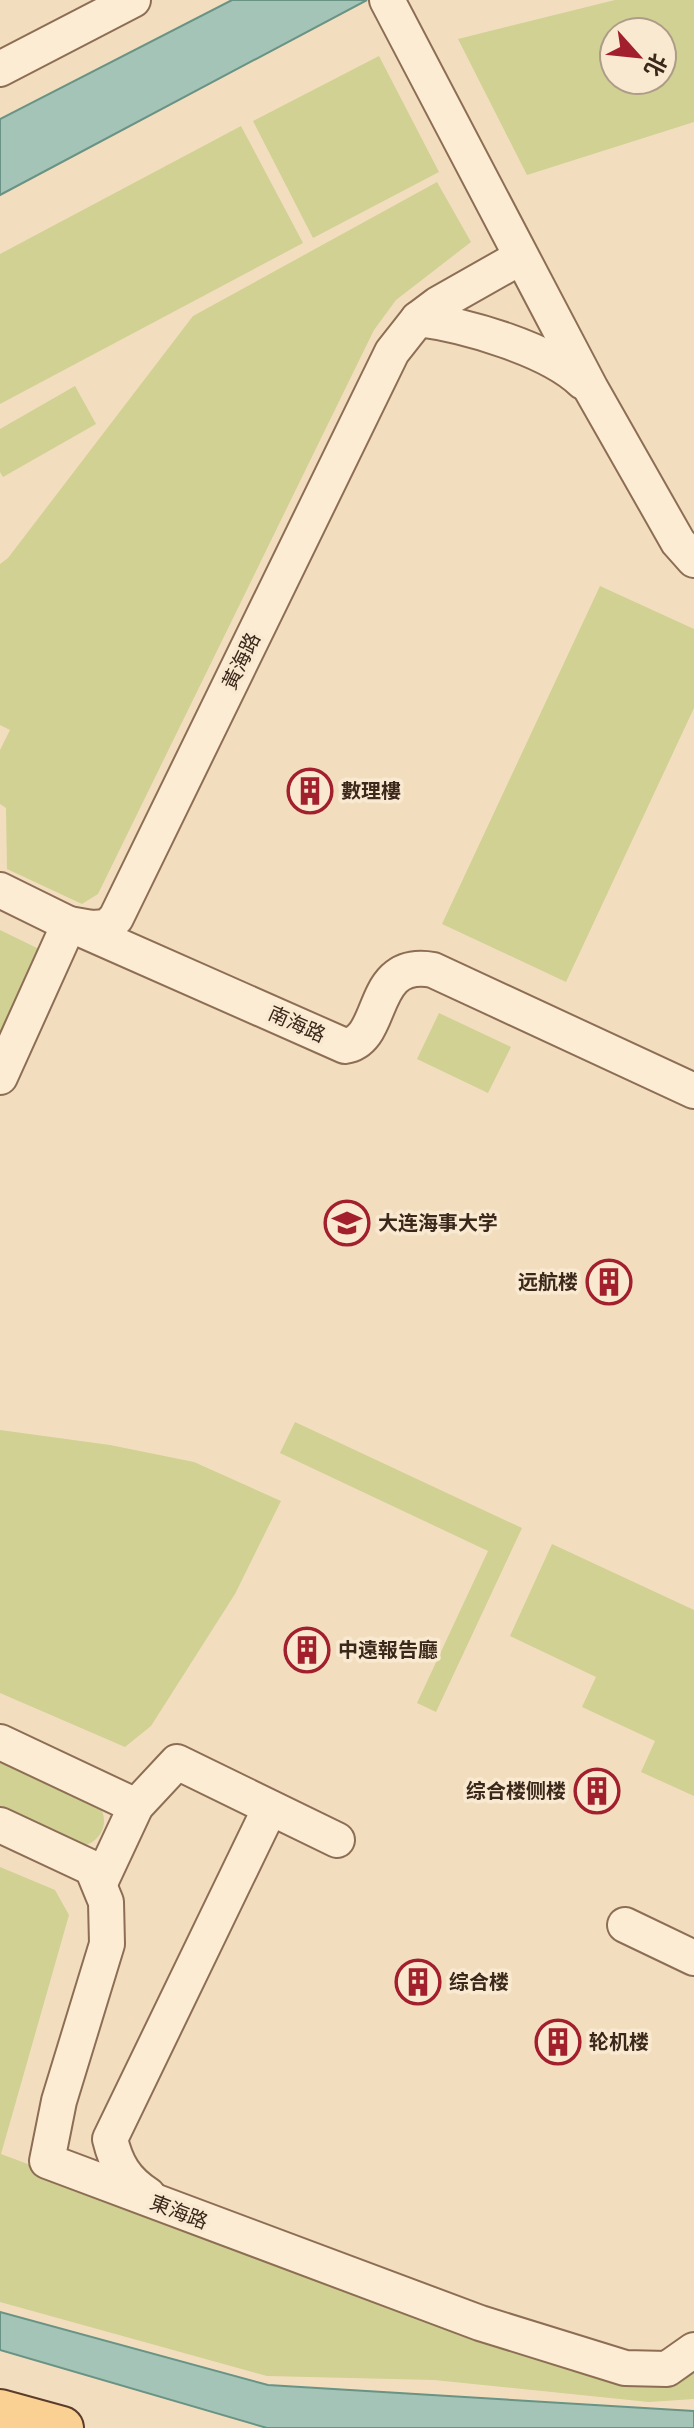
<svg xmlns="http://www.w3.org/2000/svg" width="694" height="2428" font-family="'Playfair Display','Noto Sans SC',serif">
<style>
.green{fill:#d0d192;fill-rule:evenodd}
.water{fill:#a3c4b7;stroke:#699384;stroke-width:2}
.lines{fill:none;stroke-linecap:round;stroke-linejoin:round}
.minor-casing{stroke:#8d6e55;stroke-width:38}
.major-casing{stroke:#5a3c2a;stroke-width:46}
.minor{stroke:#fcecd3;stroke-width:34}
.major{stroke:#fad093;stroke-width:42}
.labels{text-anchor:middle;stroke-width:7;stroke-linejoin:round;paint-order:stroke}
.street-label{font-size:20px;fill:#3b281b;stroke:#f9e9d0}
.poi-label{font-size:20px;font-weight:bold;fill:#3b281b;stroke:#f9e9d0;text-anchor:start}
</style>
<rect width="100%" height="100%" fill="#f2debf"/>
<g class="green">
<path d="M615,0h79v122l-167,53 -69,-136zM614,32h48v48h-48z"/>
<polygon points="379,56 439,172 313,238 253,121"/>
<polygon points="241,126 303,243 0,404 0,254"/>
<polygon points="437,182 471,242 396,300 374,330 98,894 82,904 7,869 6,808 0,804 0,750 10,730 0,725 0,564 8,558 193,316"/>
<polygon points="75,386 96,424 3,477 0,472 0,429"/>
<polygon points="600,586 694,629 694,708 566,982 442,924"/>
<polygon points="0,930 41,950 0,1039"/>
<polygon points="439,1013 511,1047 488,1093 417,1059"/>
<polygon points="295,1422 522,1528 436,1712 417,1703 488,1551 280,1453"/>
<polygon points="0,1430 110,1445 194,1462 281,1501 235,1594 151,1726 125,1747 0,1693"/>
<polygon points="552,1544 694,1610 694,1796 641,1772 655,1741 582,1707 596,1677 510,1636"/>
<path d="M0,1758l98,45c13,19 4,40 -19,44l-79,-38z"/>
<polygon points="0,1867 55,1890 69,1915 1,2154 457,2325 633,2381 694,2373 694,2399 649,2402 434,2380 267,2376 0,2302"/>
</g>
<g class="water">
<polygon points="232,0 367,0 0,195 0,119"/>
<polygon points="0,2312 268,2385 694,2411 694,2428 267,2428 0,2350"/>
</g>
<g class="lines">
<g class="minor-casing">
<g id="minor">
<polyline points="387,0 591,389 678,542 694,560"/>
<polyline points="0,69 133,0"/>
<path d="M418,319c47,6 131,30 165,63"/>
<path d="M0,890l69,34 276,122c42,-6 22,-88 88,-76l261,121"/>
<polyline points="0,1077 69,924 92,928 107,927 116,918 392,352 418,319 438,304 521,257"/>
<polyline points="0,1742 136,1806"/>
<polyline points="0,1825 92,1868 106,1902 107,1944 59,2101 47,2161 480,2323 625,2368 667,2369 694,2350"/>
<polyline points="100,1883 136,1806 177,1762 337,1840"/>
<polyline points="625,1925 694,1958"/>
<path d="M148,2195c-23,-15 -32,-31 -38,-56l160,-331"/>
</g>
</g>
<g class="major-casing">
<polyline id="major" points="0,2411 62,2428"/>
</g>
<use href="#minor" class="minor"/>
<use href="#major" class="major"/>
</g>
<defs>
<g id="building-ring" transform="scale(2.3)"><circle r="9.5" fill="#f9e9d0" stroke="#a21f2d" stroke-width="1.5"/><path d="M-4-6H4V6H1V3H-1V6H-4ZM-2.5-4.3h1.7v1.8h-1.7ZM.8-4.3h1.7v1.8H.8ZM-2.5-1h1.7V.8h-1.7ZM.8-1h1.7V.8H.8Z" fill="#a21f2d"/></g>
<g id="university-ring" transform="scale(2.3)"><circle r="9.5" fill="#f9e9d0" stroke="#a21f2d" stroke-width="1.5"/><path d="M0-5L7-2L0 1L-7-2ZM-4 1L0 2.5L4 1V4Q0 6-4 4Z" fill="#a21f2d"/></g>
</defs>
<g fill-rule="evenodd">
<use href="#building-ring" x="310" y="791"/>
<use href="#university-ring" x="347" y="1223"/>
<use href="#building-ring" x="609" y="1282"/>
<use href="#building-ring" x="307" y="1650"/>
<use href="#building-ring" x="597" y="1791"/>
<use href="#building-ring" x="418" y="1982"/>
<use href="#building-ring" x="558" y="2042"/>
</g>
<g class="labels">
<g class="street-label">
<text transform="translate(241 661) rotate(-64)" y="7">黃海路</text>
<text transform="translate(297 1024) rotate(24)" y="7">南海路</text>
<text transform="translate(179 2212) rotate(21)" y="7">東海路</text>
</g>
<g class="poi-label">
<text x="341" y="798">數理樓</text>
<text x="378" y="1230">大连海事大学</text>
<text x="578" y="1289" text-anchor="end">远航楼</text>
<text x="338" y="1657">中遠報告廳</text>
<text x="566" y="1798" text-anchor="end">综合楼侧楼</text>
<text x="449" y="1989">综合楼</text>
<text x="589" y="2049">轮机楼</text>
</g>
</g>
<g transform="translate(638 56) rotate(117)"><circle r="38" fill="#f9e9d0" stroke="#ad9c88" stroke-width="2"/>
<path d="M0-6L14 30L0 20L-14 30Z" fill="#a21f2d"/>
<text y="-12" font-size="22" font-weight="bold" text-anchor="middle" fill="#3b281b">北</text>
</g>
</svg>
